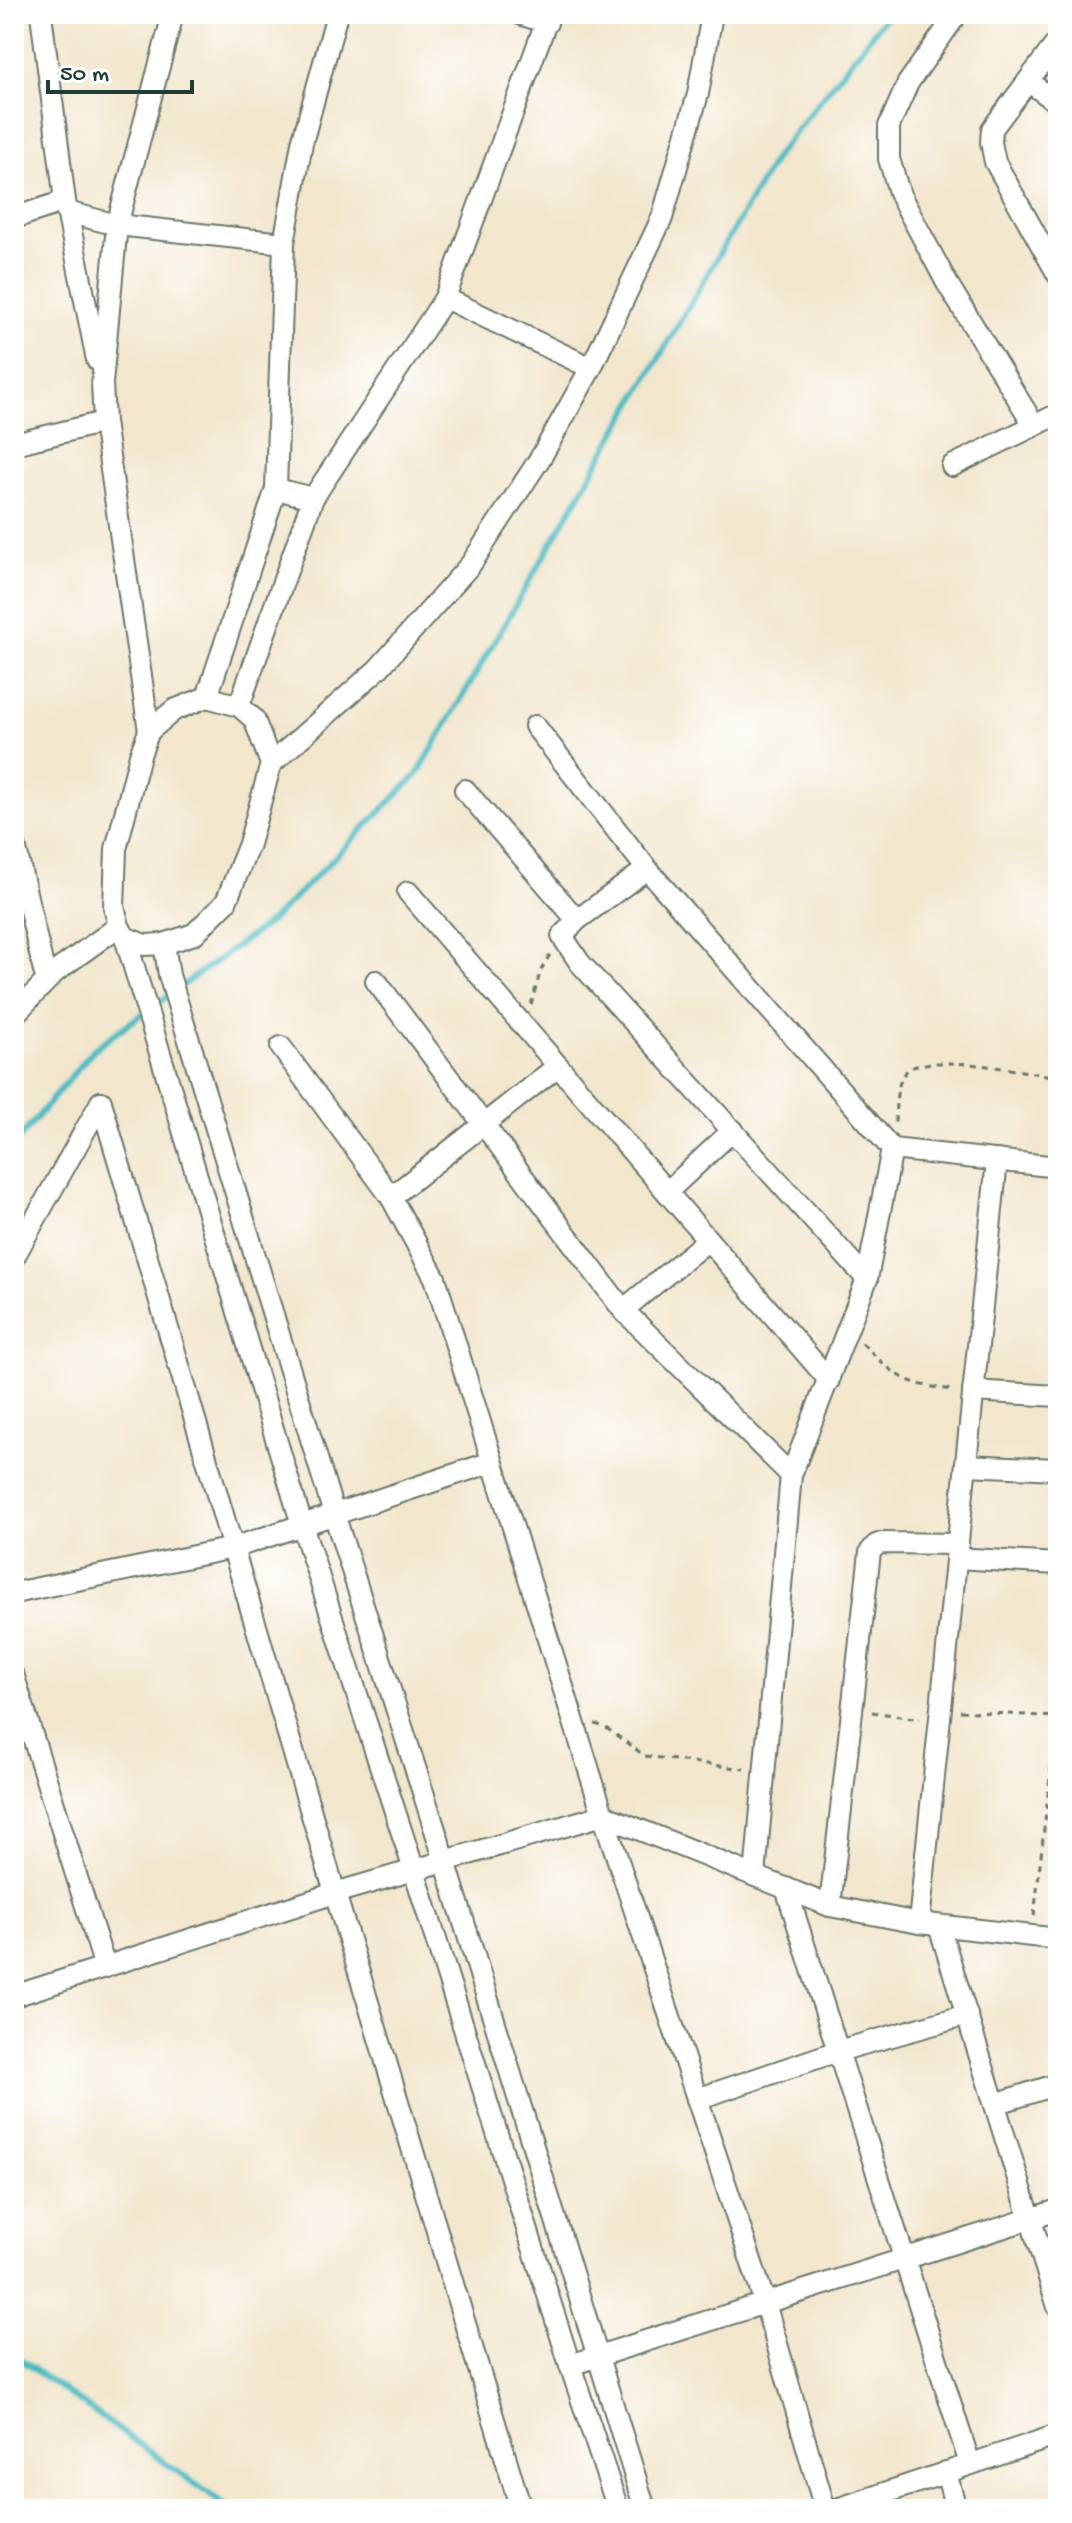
<svg xmlns="http://www.w3.org/2000/svg" width="1072" height="2523" font-family="'Gochi Hand',sans-serif">
<style>
.lines{fill:none;stroke-linecap:round;stroke-linejoin:round}
.stream{stroke:#4cbbc3;stroke-width:6}
.minor-casing{stroke:#69786a;stroke-width:24}
.path{stroke:#69786a;stroke-width:3;stroke-dasharray:6 6;stroke-linecap:butt}
.minor{stroke:#fff;stroke-width:20}
</style>
<rect width="100%" height="100%" fill="#fff"/>
<filter id="ink" filterUnits="userSpaceOnUse"><feTurbulence type="fractalNoise" baseFrequency=".0125" numOctaves="2"/><feDisplacementMap in="SourceGraphic" scale="16" xChannelSelector="R" yChannelSelector="G"/><feConvolveMatrix kernelMatrix="1 2 1 2 8 2 1 2 1" color-interpolation-filters="sRGB"/></filter>
<filter id="wash" filterUnits="userSpaceOnUse"><feTurbulence type="fractalNoise" baseFrequency=".006" numOctaves="4" result="noise"/><feDisplacementMap in="SourceGraphic" scale="32" xChannelSelector="R" yChannelSelector="G"/><feGaussianBlur stdDeviation="1.8" result="paint"/><feColorMatrix in="noise" values="0 0 0 0 0 0 0 0 0 0 0 0 0 0 0 0 0 1.4 0 .05"/><feComposite in="paint" operator="in"/></filter>
<g filter="url(#wash)">
<rect width="100%" height="100%" fill="#f2e6cd"/>
<g class="lines">
<g class="stream">
<polyline points="151,1008 270,922 417,775 776,156 888,14"/>
<polyline points="14,1145 94,1049 142,1014"/>
<polyline points="14,2355 230,2509"/>
</g>
</g>
</g>
<g filter="url(#ink)">
<g class="lines">
<g class="minor-casing">
<g id="minor">
<polyline points="41,14 65,201 97,360"/>
<polyline points="520,14 547,23"/>
<polyline points="957,14 908,83 889,126 889,159 900,195 947,283 1034,425"/>
<polyline points="1058,41 992,129 991,142 995,162 1058,275"/>
<polyline points="1029,82 1058,103"/>
<polyline points="67,212 117,225 284,243"/>
<polyline points="14,218 65,201"/>
<polyline points="445,298 591,368"/>
<polyline points="14,444 104,422"/>
<polyline points="952,466 1058,414"/>
<polyline points="276,489 313,498"/>
<polyline points="207,697 276,489 284,243 302,143 337,14"/>
<polygon points="207,697 239,706 254,719 271,764 249,844 226,902 194,934 164,944 144,945 125,937 119,926 114,907 116,849 140,755 149,731 174,710"/>
<polyline points="239,706 313,498 445,298 549,14"/>
<polyline points="535,726 647,869 892,1149 1058,1167"/>
<polyline points="149,731 104,422 102,383 117,225 173,14"/>
<polyline points="271,764 378,669 471,564 541,457 591,368 662,218 698,94 712,14"/>
<polyline points="465,790 577,920"/>
<polyline points="14,841 44,971 49,973 55,972 119,926"/>
<polyline points="647,869 577,920 562,936 580,963 867,1279"/>
<polyline points="408,892 829,1380"/>
<polyline points="125,937 302,1525 414,1870 570,2365 618,2509"/>
<polyline points="164,944 169,975 334,1514 445,1861 645,2509"/>
<polyline points="376,981 623,1310 791,1475"/>
<polyline points="14,1015 55,972"/>
<polyline points="281,1047 391,1197 435,1278 603,1815 765,2303 825,2509"/>
<polyline points="101,1102 335,1893 521,2509"/>
<polyline points="667,1192 733,1130"/>
<polyline points="391,1197 558,1066"/>
<polyline points="14,1257 101,1102"/>
<polyline points="623,1310 708,1240"/>
<polyline points="973,1391 1058,1396"/>
<polyline points="966,1465 1058,1469"/>
<polyline points="956,1558 1058,1564"/>
<polyline points="14,1593 233,1548 492,1462"/>
<polyline points="14,1677 105,1967"/>
<polyline points="755,1876 791,1475 867,1279 892,1149"/>
<polyline points="786,1888 970,2464"/>
<polyline points="830,1906 870,1552 876,1545 882,1543 958,1544"/>
<polyline points="919,1923 997,1160"/>
<polyline points="939,1926 1058,2307"/>
<polyline points="14,1996 335,1893 603,1815 830,1906 919,1923 1058,1939"/>
<polyline points="697,2099 838,2051 967,2015"/>
<polyline points="995,2104 1058,2084"/>
<polyline points="570,2365 1058,2210"/>
<polyline points="946,2472 956,2509"/>
<polyline points="837,2509 1058,2435"/>
</g>
</g>
<g class="path">
<polyline points="531,1005 541,970 551,953"/>
<path d="M895,1122c1,-15 0,-35 10,-49 16,-23 125,0 153,4"/>
<path d="M862,1343c34,34 43,42 93,47"/>
<polyline points="960,1711 1056,1717"/>
<polyline points="872,1712 920,1719"/>
<polyline points="595,1724 605,1727 645,1756 744,1769"/>
<polyline points="1034,1916 1058,1708"/>
</g>
<use href="#minor" class="minor"/>
</g>
</g>
<rect width="1072" height="2523" fill="none" stroke="#fff" stroke-width="48"/>
<path d="M48 80v12h144v-12" fill="none" stroke="#1f3d34" stroke-width="4"/>
<text x="60" y="80" font-size="24" fill="#1f3d34" stroke="#ffffff" stroke-width="6" paint-order="stroke">50 m</text>
</svg>
